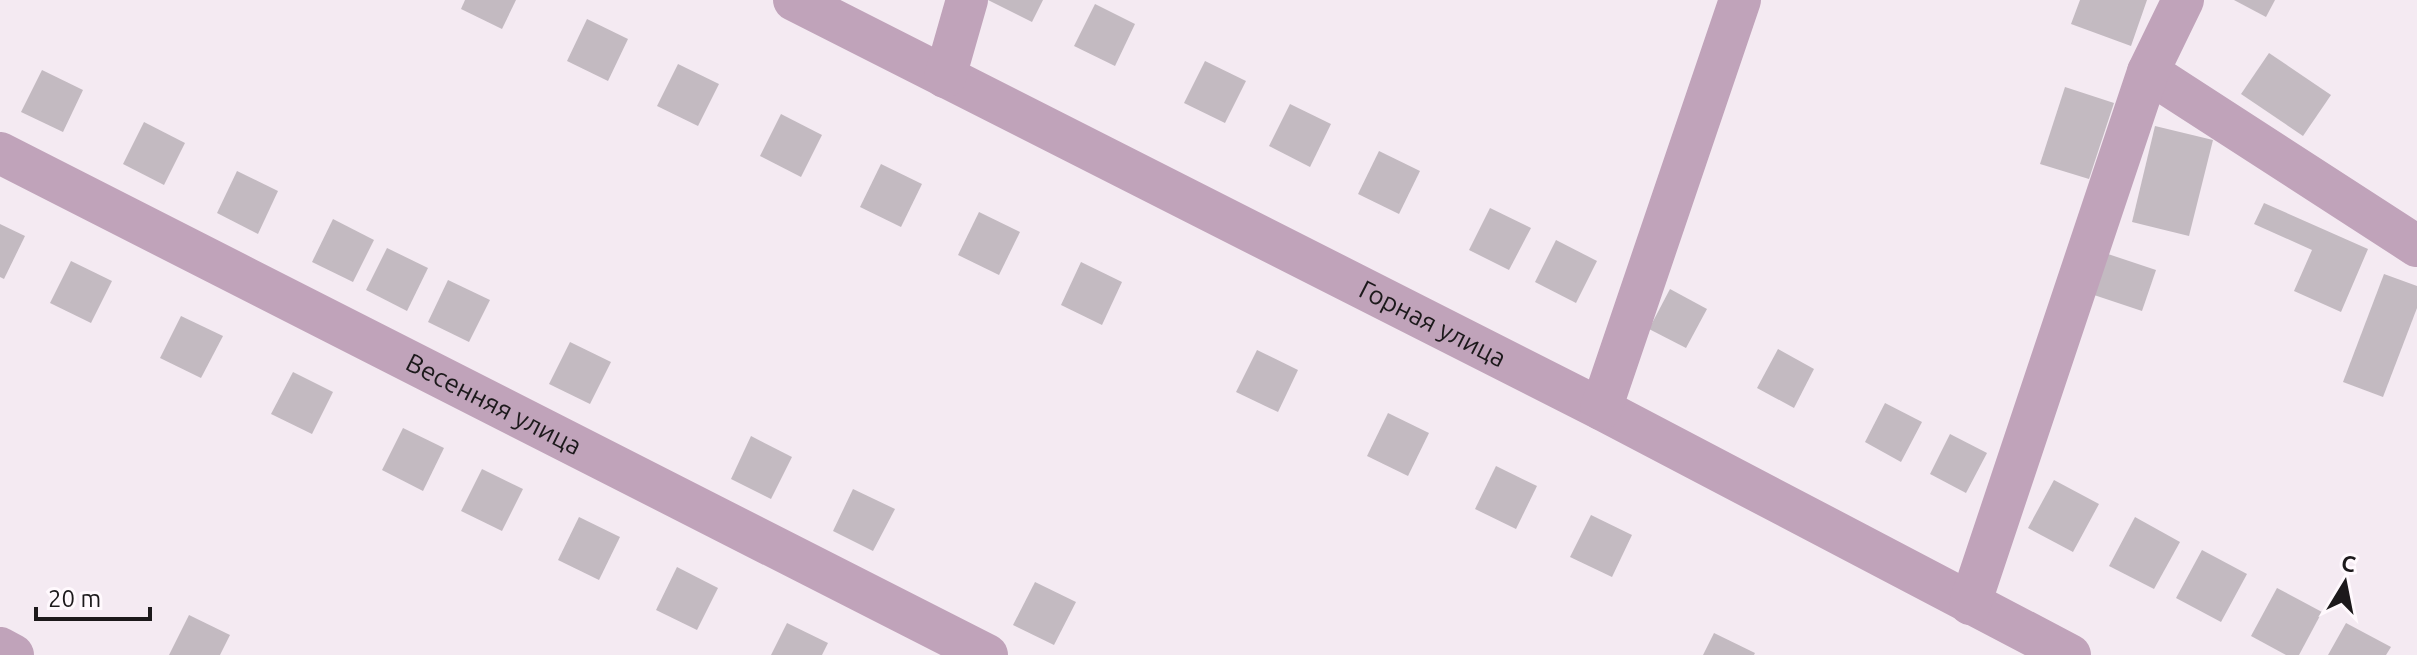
<svg xmlns="http://www.w3.org/2000/svg" width="2417" height="655" font-family="Ubuntu,sans-serif">
<style>
.building{fill:#c3bac1}
.lines{fill:none;stroke-linecap:round;stroke-linejoin:round}
.minor{stroke:#c0a3ba;stroke-width:42}
.labels{text-anchor:middle;stroke-width:6;stroke-linejoin:round;paint-order:stroke}
.street-label{font-size:26px;fill:#1c191b;stroke:#fff9fd}
</style>
<rect width="100%" height="100%" fill="#f4eaf2"/>
<g class="building">
<polygon points="465,0 516,0 502,29 461,9"/>
<polygon points="988,0 1043,0 1032,22"/>
<polygon points="2080,0 2147,0 2131,46 2071,24"/>
<polygon points="2234,0 2275,0 2266,17"/>
<polygon points="1095,4 1135,24 1115,66 1074,46"/>
<polygon points="587,19 628,39 608,81 567,61"/>
<polygon points="2269,53 2331,95 2303,136 2241,94"/>
<polygon points="1205,61 1246,81 1225,123 1184,103"/>
<polygon points="678,64 719,84 698,126 657,106"/>
<polygon points="42,70 83,90 63,132 21,112"/>
<polygon points="2065,87 2114,103 2089,179 2040,164"/>
<polygon points="1290,104 1331,124 1310,167 1269,146"/>
<polygon points="781,114 822,135 801,177 760,156"/>
<polygon points="144,122 185,143 164,185 123,164"/>
<polygon points="2155,126 2213,140 2189,236 2132,222"/>
<polygon points="1379,151 1420,171 1399,214 1358,194"/>
<polygon points="881,164 922,184 901,227 860,207"/>
<polygon points="237,171 278,191 258,234 217,213"/>
<polygon points="2264,203 2368,249 2341,312 2294,291 2312,250 2254,224"/>
<polygon points="1490,208 1531,228 1509,270 1469,250"/>
<polygon points="979,212 1020,232 999,275 958,255"/>
<polygon points="333,219 374,240 353,282 312,262"/>
<polygon points="0,224 25,236 4,279 0,277"/>
<polygon points="1556,240 1597,261 1576,303 1535,282"/>
<polygon points="387,248 428,268 407,311 366,290"/>
<polygon points="2108,254 2156,270 2142,311 2094,295"/>
<polygon points="71,261 112,281 91,323 50,303"/>
<polygon points="1081,262 1122,282 1102,325 1061,305"/>
<polygon points="2384,274 2417,286 2417,308 2383,397 2343,382"/>
<polygon points="448,280 490,300 469,342 428,322"/>
<polygon points="1670,289 1707,309 1686,348 1649,329"/>
<polygon points="181,316 223,336 201,378 160,358"/>
<polygon points="570,342 611,362 590,404 549,384"/>
<polygon points="1778,349 1814,369 1794,408 1757,388"/>
<polygon points="1257,350 1298,370 1278,412 1236,392"/>
<polygon points="293,372 333,392 312,434 271,414"/>
<polygon points="1885,403 1922,422 1901,462 1865,442"/>
<polygon points="1388,413 1429,433 1408,476 1367,456"/>
<polygon points="403,428 444,448 423,491 382,470"/>
<polygon points="1950,434 1987,453 1966,493 1930,474"/>
<polygon points="751,436 792,457 771,499 731,479"/>
<polygon points="1496,466 1537,486 1516,529 1475,509"/>
<polygon points="482,469 523,489 502,531 461,511"/>
<polygon points="2054,480 2099,504 2073,552 2028,528"/>
<polygon points="853,489 895,509 873,551 833,531"/>
<polygon points="1591,515 1632,535 1612,577 1570,557"/>
<polygon points="579,517 620,537 599,580 558,560"/>
<polygon points="2135,517 2180,542 2154,589 2109,566"/>
<polygon points="2202,550 2247,574 2221,622 2176,598"/>
<polygon points="677,567 718,588 697,630 656,610"/>
<polygon points="1035,582 1076,602 1054,645 1013,625"/>
<polygon points="2277,588 2322,612 2299,655 2286,655 2251,636"/>
<polygon points="189,615 230,635 220,655 169,655"/>
<polygon points="787,623 828,643 822,655 771,655"/>
<polygon points="2346,623 2391,647 2386,655 2328,655"/>
<polygon points="1714,633 1755,653 1754,655 1703,655"/>
</g>
<g class="lines">
<g class="minor">
<path id="s1" d="M794,0l807,409 469,246"/>
<polyline points="2148,72 2417,246"/>
<polyline points="945,77 967,0"/>
<path id="s2" d="M0,153l987,502"/>
<polyline points="1601,409 1740,0"/>
<polyline points="1970,604 2148,72 2183,0"/>
<polyline points="0,648 13,655"/>
</g>
</g>
<g class="labels">
<g class="street-label">
<text dy="9" stroke="none"><textPath href="#s1" startOffset="716">Горная улица</textPath></text>
<text dy="9" stroke="none"><textPath href="#s2" startOffset="554">Весенняя улица</textPath></text>
</g>
</g>
<g transform="translate(2345 583) rotate(10)" stroke="#fff9fd" stroke-width="6" paint-order="stroke">
<path d="M0-6L14 30L0 20L-14 30Z" fill="#1c191b"/>
<text y="-12" font-size="22" font-weight="bold" text-anchor="middle" fill="#1c191b">С</text>
</g>
<path d="M36 607v12h114v-12" fill="none" stroke="#1c191b" stroke-width="4"/>
<text x="48" y="607" font-size="24" fill="#1c191b" stroke="#fff9fd" stroke-width="6" paint-order="stroke">20 m</text>
</svg>
